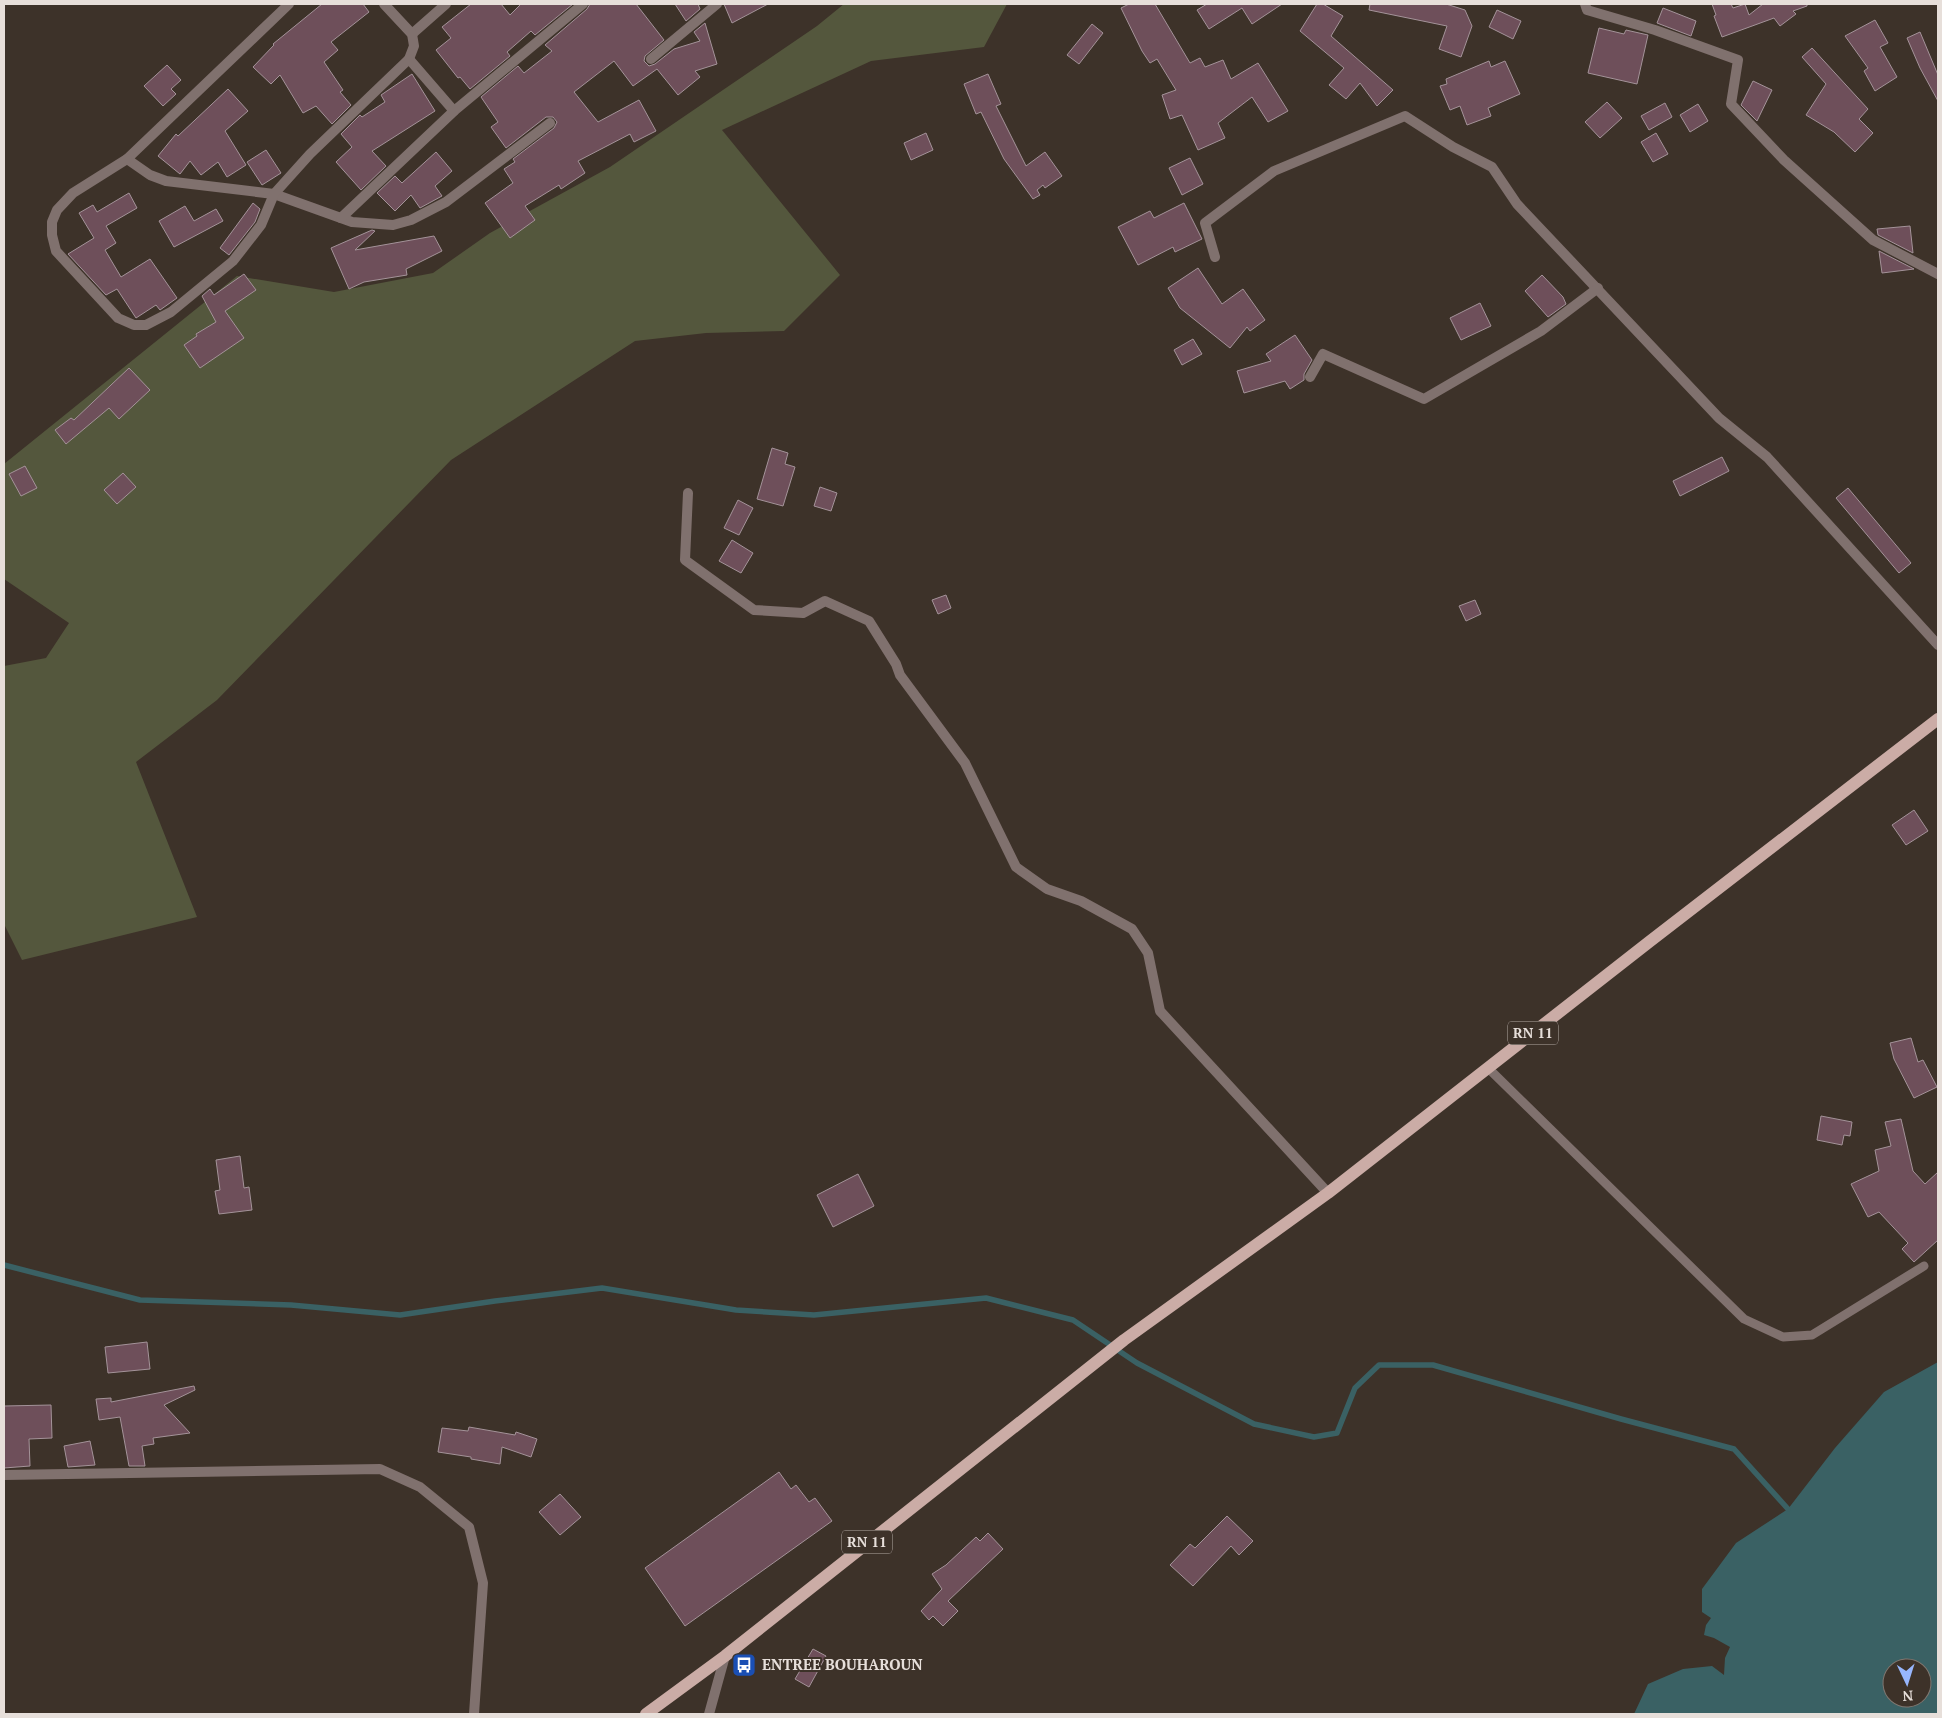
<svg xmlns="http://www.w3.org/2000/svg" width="1942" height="1718" font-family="'PT Serif',serif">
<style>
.green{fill:#54573d}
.water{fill:#3a6164;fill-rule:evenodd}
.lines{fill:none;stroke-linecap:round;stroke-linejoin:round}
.stream{stroke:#3a6164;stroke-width:5.5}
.building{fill:#6e4f5a;stroke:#a49399}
.lane{stroke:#80716e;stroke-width:9}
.street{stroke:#80716e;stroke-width:10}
.primary{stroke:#cbaca6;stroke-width:12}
.labels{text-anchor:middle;stroke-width:4;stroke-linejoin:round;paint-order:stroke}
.shield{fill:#3d3229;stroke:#b4aba5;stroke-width:1}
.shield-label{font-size:14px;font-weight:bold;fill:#e7dfda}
.poi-label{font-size:15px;font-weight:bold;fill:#e7dfda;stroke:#3d3229;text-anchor:start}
</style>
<rect width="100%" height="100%" fill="#3d3229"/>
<polygon class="green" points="844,4 1007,4 984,47 871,61 722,130 840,275 784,331 706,333 635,341 451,460 217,700 136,762 197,917 22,960 4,924 4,666 46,658 69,623 4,579 4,464 237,276 334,292 433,273 490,233 610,167 817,26"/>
<path class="water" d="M1938,1362v352h-304l14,-30 35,-15 29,-3 12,9 1,-17 5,-11 -16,-9 -10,-3 2,-10 5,-7 -9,-6v-23l34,-46 52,-34 47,-61 49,-56zM1892,1668h30v30h-30z"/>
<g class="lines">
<polyline class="stream" points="4,1265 140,1300 291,1305 400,1315 495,1301 602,1288 736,1310 814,1315 986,1298 1073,1320 1137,1363 1254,1424 1314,1437 1337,1433 1355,1388 1379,1365 1433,1365 1621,1419 1734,1449 1788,1509"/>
</g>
<g class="building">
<polygon points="322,4 363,4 369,12 331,42 338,50 324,62 343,90 340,92 351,105 332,124 316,106 303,113 280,75 271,84 253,67 274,45 273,44"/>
<polygon points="471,4 501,4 510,15 521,4 573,4 535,35 531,31 507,52 510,56 470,89 460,77 458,78 436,50 451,38 442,27"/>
<polygon points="590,4 636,4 664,40 645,56 644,61 649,66 655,64 674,49 700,41 694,32 705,23 717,64 695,71 700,77 678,95 657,69 633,86 614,61 574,92 598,122 639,100 656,131 634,142 630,134 578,161 585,173 561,189 559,185 525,206 535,220 510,238 485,203 513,183 504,169 515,162 513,159 554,128 557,122 553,117 546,117 506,148 491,127 498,122 481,97 518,66 524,73 552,51 545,45 587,9"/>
<polygon points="675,4 698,4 700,9 686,21"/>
<polygon points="724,4 768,4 732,23"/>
<polygon points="1129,4 1155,4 1190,63 1200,58 1205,67 1223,60 1231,79 1258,63 1288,111 1268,122 1252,97 1218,123 1225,138 1198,150 1182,115 1170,119 1162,95 1176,90 1157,59 1150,63 1142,51 1121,8"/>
<polygon points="1207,4 1282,4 1252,24 1242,8 1209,29 1197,10"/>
<polygon points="1317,4 1323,4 1343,16 1331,36 1393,90 1377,106 1360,83 1346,99 1329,85 1344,68 1300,31"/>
<polygon points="1370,4 1446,4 1465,10 1472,26 1461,57 1439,49 1447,26 1369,10"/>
<polygon points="1712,4 1731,4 1733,8 1745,4 1749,15 1763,4 1807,4 1807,6 1793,11 1796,14 1780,26 1774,18 1722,37 1714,16 1716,15"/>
<polygon points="1663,8 1696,21 1691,36 1657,23"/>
<polygon points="1497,10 1521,21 1513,39 1489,27"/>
<polygon points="1875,20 1888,43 1880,47 1897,77 1875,91 1864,71 1868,68 1845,36"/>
<polygon points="1092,24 1103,33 1079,64 1067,55"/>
<polygon points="1599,28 1624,34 1626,30 1648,35 1637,84 1588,73"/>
<polygon points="1920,32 1938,75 1938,101 1920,68 1907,38"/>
<polygon points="1812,48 1868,109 1859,119 1873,133 1855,152 1834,132 1806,115 1826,84 1802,57"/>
<polygon points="1489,61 1491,67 1505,61 1520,94 1488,108 1491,116 1467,125 1460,106 1450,110 1440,86 1447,84 1446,79"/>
<polygon points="167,65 181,80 171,89 176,94 163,106 144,86"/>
<polygon points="412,74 435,111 372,151 386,166 361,190 336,162 352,147 341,134 360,115 362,117 385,102 381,95"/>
<polygon points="988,74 1001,104 996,106 1026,166 1045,152 1062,176 1045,188 1043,185 1037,190 1040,195 1033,199 1004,159 981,112 976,114 964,84"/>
<polygon points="1753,81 1772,90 1757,121 1741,105"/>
<polygon points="228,89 248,111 225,131 246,165 227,177 218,162 201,175 190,161 180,174 158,156 176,134 178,136"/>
<polygon points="1607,102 1622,118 1600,138 1585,122"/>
<polygon points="1665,103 1672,117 1649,130 1641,116"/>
<polygon points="1698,104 1708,121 1690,132 1680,115"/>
<polygon points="926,133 933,150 911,160 904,143"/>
<polygon points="1656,133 1668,154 1653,162 1641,142"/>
<polygon points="266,150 281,173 262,185 247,162"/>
<polygon points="436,152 452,171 435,186 442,196 420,208 411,195 395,211 377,193 395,176 402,183"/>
<polygon points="1190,158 1203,184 1182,195 1169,168"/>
<polygon points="129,193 137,208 106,226 116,243 105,250 121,277 150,259 177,298 160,310 156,305 136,318 117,289 106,295 68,254 94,238 79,213 93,205 97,212"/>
<polygon points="253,203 260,209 255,222 229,255 220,248"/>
<polygon points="1184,203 1202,239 1175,252 1173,247 1138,265 1118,227 1150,211 1154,218"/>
<polygon points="185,206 194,221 216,209 223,221 174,247 159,221"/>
<polygon points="1910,226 1913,253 1878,235 1877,229"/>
<polygon points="372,230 375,231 355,250 434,236 442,251 406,269 407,275 364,282 349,289 331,248"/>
<polygon points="1879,251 1914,269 1882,273"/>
<polygon points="1198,268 1222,304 1243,289 1265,320 1250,331 1247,327 1230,348 1180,308 1168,288"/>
<polygon points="244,274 256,290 225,311 244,338 200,368 184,345 197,336 196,334 216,322 202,296 210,289 214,295"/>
<polygon points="1542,275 1563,297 1566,304 1548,317 1525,291"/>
<polygon points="1480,303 1491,326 1461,340 1450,318"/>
<polygon points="1295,335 1312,360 1304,374 1304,380 1290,389 1285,381 1244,393 1237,371 1271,361 1266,354"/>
<polygon points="1193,339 1202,354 1182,365 1174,350"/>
<polygon points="129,368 150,390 119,419 109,408 66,444 55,430 71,418 74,420"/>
<polygon points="772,448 788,453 785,464 795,467 783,506 757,499"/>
<polygon points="1722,457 1729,471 1680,496 1673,481"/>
<polygon points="25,466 37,488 21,496 9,474"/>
<polygon points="123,473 136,487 117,504 104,490"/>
<polygon points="820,487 837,493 831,511 814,506"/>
<polygon points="1848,488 1911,563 1899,573 1836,498"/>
<polygon points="738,500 753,508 739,535 724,528"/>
<polygon points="732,540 753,553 741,573 719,561"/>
<polygon points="946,595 951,608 938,614 932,600"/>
<polygon points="1475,600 1481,614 1466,621 1459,606"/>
<polygon points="1914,810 1928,831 1906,845 1892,825"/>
<polygon points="1911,1038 1918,1062 1923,1060 1937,1087 1914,1098 1894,1059 1890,1043"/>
<polygon points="1821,1116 1852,1122 1850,1136 1844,1135 1842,1145 1817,1140"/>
<polygon points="1901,1119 1913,1171 1925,1184 1938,1172 1938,1240 1914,1262 1902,1249 1908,1243 1879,1212 1868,1217 1851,1184 1879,1171 1875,1150 1891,1146 1885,1122"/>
<polygon points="240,1156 244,1188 249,1187 252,1210 219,1214 215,1191 220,1190 216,1160"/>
<polygon points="858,1174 874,1206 833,1227 817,1195"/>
<polygon points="147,1342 150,1369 108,1373 105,1347"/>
<polygon points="194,1386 195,1390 164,1405 190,1433 153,1438 154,1444 142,1446 145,1466 129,1466 120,1417 99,1420 96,1399 111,1398 111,1402"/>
<polygon points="51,1405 52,1438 29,1439 30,1466 4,1468 4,1406"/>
<polygon points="469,1427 515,1435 516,1432 537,1439 531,1457 502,1447 500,1464 471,1459 471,1457 438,1452 442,1428 468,1431"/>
<polygon points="90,1441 95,1465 68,1467 64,1446"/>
<polygon points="779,1472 791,1489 796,1485 809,1502 815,1498 832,1521 685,1626 645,1568"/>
<polygon points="560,1494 581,1517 560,1535 539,1512"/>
<polygon points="1227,1516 1253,1541 1239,1555 1231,1546 1193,1586 1170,1565 1190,1544 1195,1548"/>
<polygon points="988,1533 1003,1549 948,1601 958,1611 943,1626 933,1616 929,1620 921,1611 942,1589 932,1574 946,1565 976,1537 980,1541"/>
<polygon points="813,1649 826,1656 809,1687 795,1679"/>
</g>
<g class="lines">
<polyline class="lane" points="1488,1068 1744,1319 1783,1337 1812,1335 1924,1266"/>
<g class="street">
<polyline points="289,4 127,159 150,175 166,181 274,194 352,222 393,225 411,220 446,202 550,123"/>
<polyline points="1585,4 1587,10 1655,30 1738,60 1731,104 1784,160 1873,240 1938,274"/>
<polyline points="412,34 446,4"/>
<polyline points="651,59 717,4"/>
<polyline points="454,111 583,4"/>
<polyline points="127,159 73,193 57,210 52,222 52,235 56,251 118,318 134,325 146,325 171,312 233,261 261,225 274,194 310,154 409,59 414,46 412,34 384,4"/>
<polyline points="341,218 454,111 409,59"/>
<polyline points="1215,257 1205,223 1274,171 1405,116 1453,147 1492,167 1517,204 1719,418 1767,457 1938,645"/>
<polyline points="1310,377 1323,354 1424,399 1541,331 1598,288"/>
<polyline points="688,493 685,560 754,610 803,613 825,601 869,621 896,664 900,675 965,763 1016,867 1047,889 1081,901 1132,929 1148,953 1160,1011 1328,1193"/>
<polyline points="4,1475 380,1469 420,1487 469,1527 483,1583 474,1714"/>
<polyline points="709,1714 725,1656"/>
</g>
<polyline class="primary" points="646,1714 725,1656 1124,1340 1328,1193 1649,942 1938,719"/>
</g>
<defs>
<g id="bus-square" transform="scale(1.25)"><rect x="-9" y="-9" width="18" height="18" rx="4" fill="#1a4fb4" stroke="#3d3229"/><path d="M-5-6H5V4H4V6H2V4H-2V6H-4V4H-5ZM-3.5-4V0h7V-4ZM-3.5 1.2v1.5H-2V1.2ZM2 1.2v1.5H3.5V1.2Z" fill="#fff"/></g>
</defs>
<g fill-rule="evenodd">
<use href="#bus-square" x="744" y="1665"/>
</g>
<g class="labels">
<g class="shield">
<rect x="1508" y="1021.5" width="50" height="23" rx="4"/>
<rect x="842" y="1530.5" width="50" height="23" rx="4"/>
</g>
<g class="shield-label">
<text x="1533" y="1038">RN 11</text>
<text x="867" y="1547">RN 11</text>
</g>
<g class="poi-label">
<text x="762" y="1670">ENTREE BOUHAROUN</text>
</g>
</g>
<rect width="1942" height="1718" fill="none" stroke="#e7dfda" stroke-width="10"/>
<g transform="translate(1907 1683) rotate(176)"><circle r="24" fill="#3d3229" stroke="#817770"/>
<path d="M0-4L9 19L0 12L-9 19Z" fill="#97b6fd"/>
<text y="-8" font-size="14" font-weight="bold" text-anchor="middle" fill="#e7dfda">N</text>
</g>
</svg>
